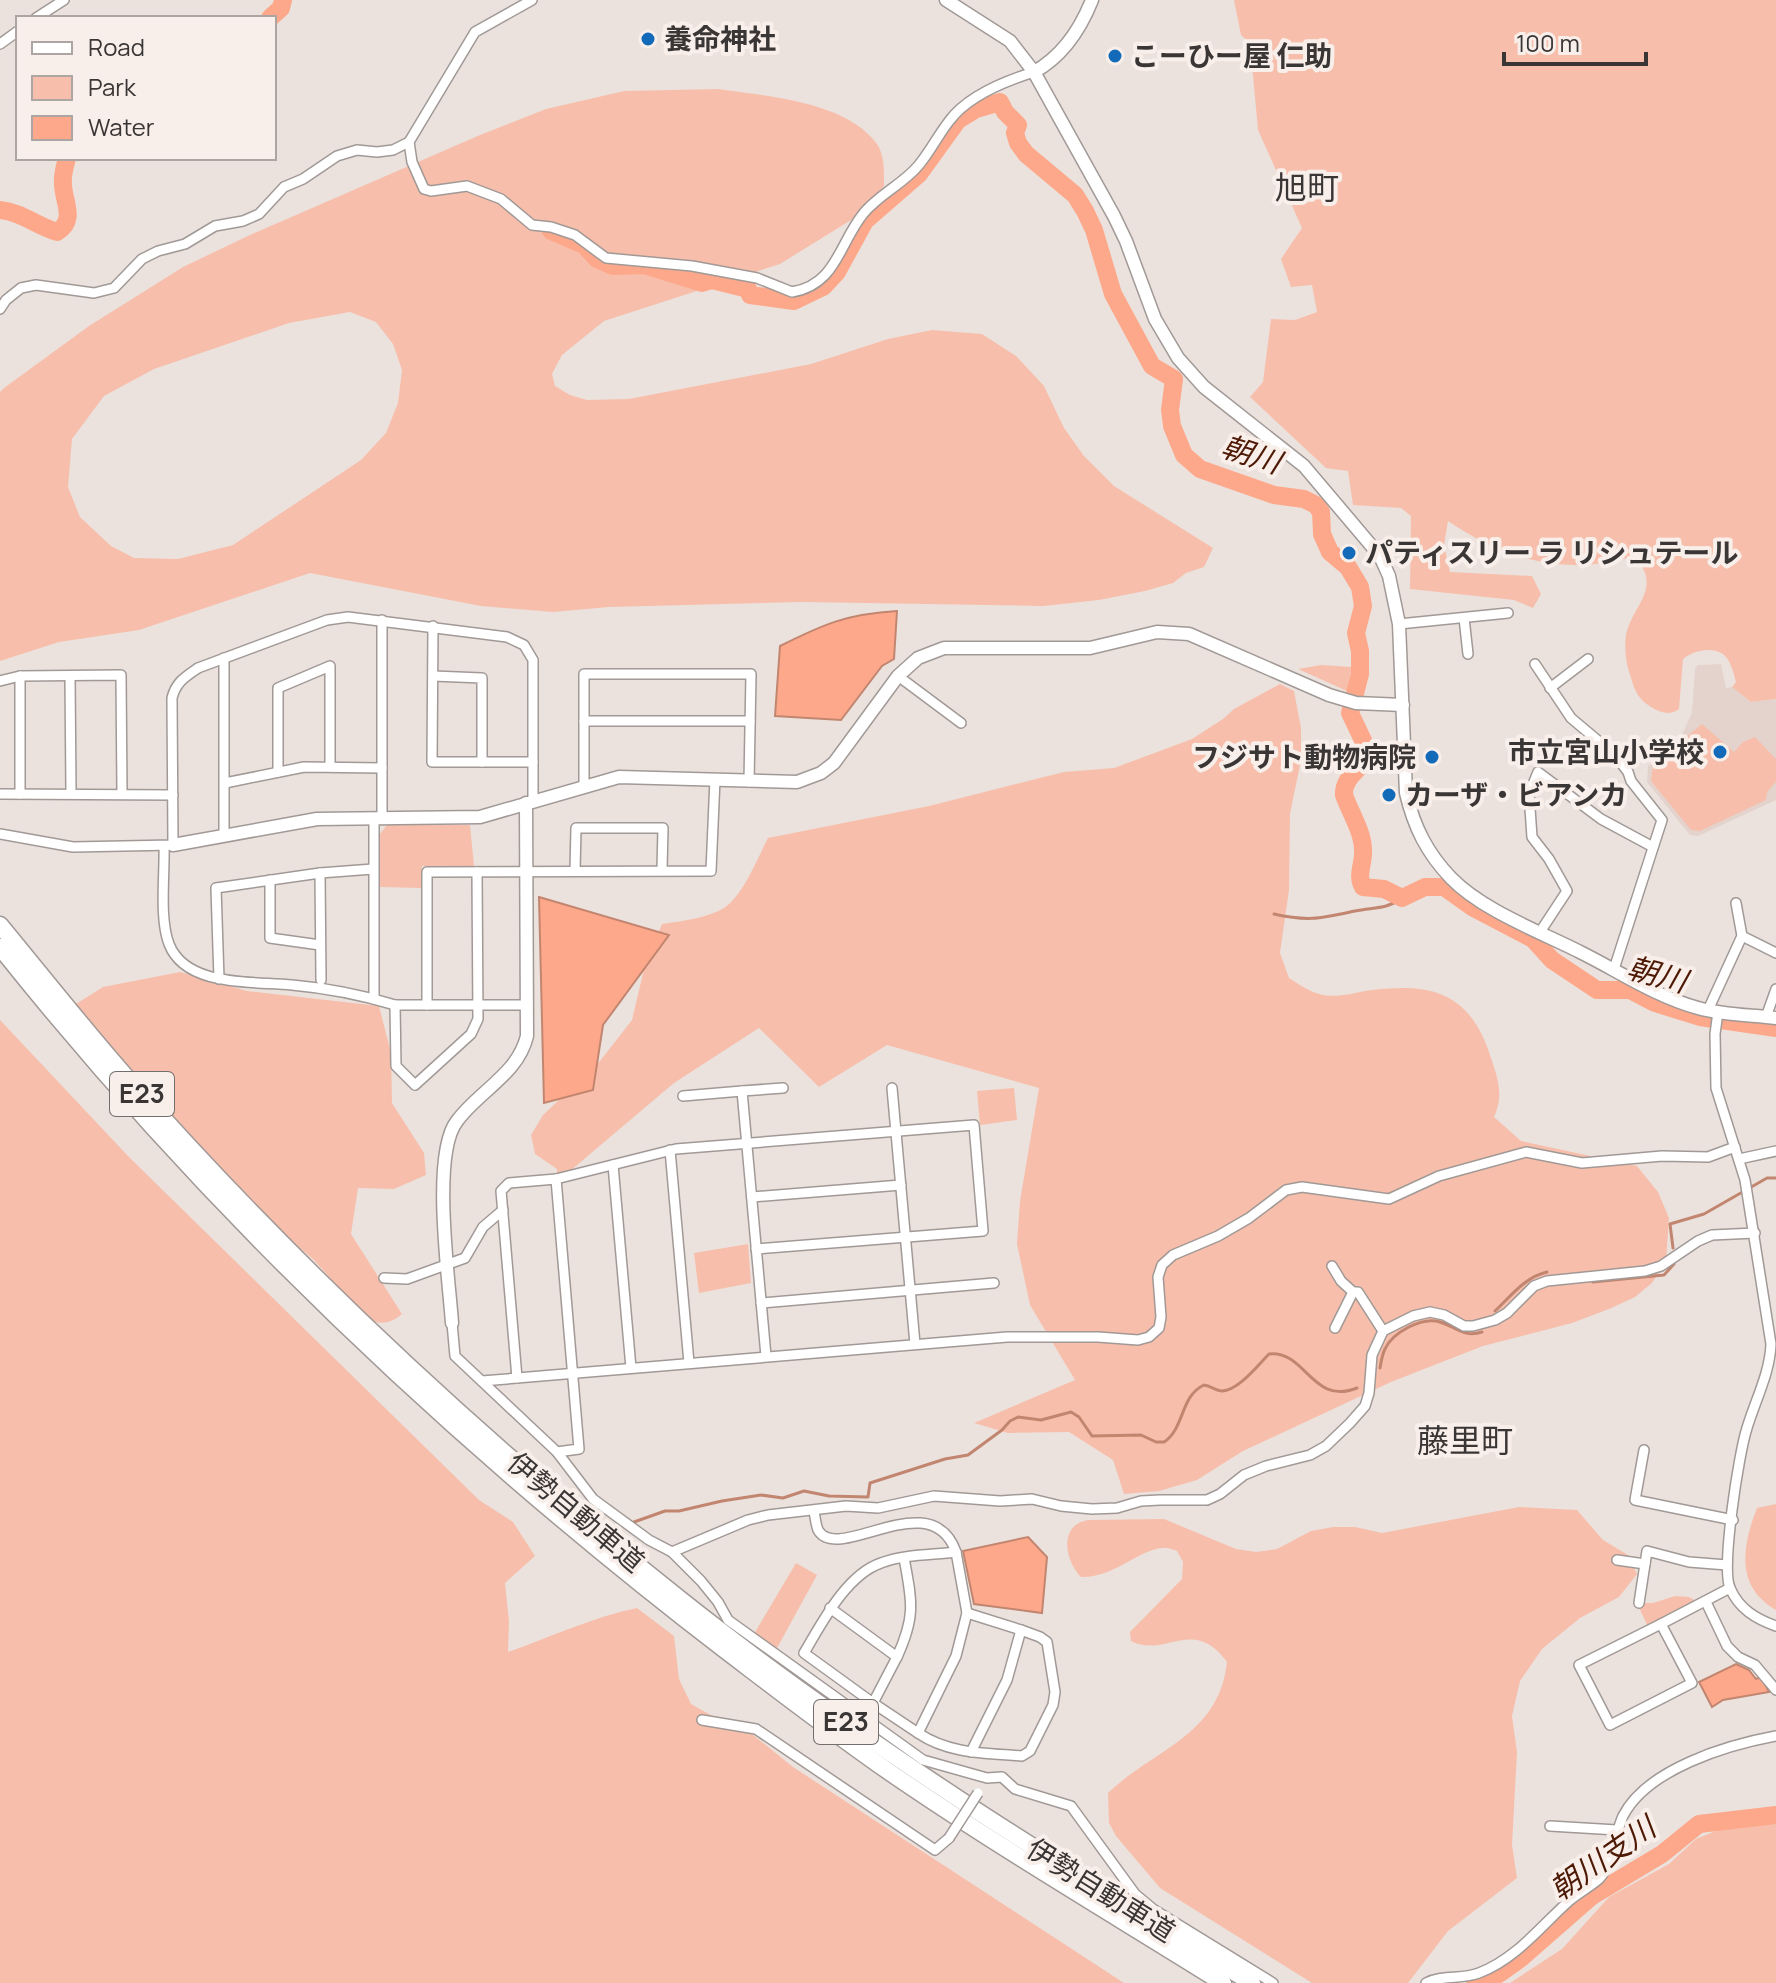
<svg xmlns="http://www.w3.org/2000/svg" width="1776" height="1983" font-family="Manrope,'Noto Sans JP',sans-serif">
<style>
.built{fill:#e4d3cd}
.green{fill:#f7bfab;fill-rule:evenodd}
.water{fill:#fda88a;stroke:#c28670;stroke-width:2}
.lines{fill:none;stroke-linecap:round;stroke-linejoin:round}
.stream{stroke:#c28670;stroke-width:3}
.river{stroke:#fda88a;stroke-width:18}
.minor-casing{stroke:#a19996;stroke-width:12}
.tertiary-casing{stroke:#a19996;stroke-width:15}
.motorway-casing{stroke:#a19996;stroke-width:19}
.minor{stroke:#fff;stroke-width:9}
.tertiary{stroke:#fff;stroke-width:12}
.motorway{stroke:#fff;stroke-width:16}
.minor-bridge-casing{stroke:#a19996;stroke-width:12;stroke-linecap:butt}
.minor-bridge{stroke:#fff;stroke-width:9}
.poi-dot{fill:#136ab8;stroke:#f8efeb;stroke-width:3}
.labels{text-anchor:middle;stroke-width:8;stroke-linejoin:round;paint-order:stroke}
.shield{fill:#f8efeb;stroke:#736e6c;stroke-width:2}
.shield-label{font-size:26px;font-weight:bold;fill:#3a3635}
.poi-label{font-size:28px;font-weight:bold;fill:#3a3635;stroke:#f8efeb;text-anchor:start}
.street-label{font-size:28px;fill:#3a3635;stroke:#f8efeb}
.water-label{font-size:30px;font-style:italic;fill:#4e1a06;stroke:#f8efeb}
.quarter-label{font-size:32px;fill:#3a3635;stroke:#f8efeb}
</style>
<rect width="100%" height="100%" fill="#ebe2de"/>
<polygon class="built" points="1721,664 1726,688 1732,687 1751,702 1776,699 1776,800 1698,836 1690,835 1647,782 1648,766 1681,737 1692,713 1695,669 1698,665"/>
<g class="green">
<path d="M1234,0h542v699l-25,3 -19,-15 4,-5c-2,-8 -5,-19 -10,-25 -10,-12 -33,-7 -43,2l-4,50c-9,7 -18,4 -28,-2 -13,-8 -16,-16 -20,-29 -5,-14 -7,-28 -5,-43 6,-30 38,-47 8,-79 -68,21 -129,4 -186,-35l-4,24 6,27 82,4 9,18 -8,14 -19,-8 -104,-11 1,-73 -10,-8 -48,-3 -5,-34 -22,-3 -76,-71 13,-15 8,-63 24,1 22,-8 -5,-27 -21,2 -10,-28 21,-31 -44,-98 -8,-87 -9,-8z"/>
<path d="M718,89c48,7 128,12 159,55 8,12 7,29 7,42l-28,31 -76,47 -176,57 -42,34 -10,19 3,12 15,9 17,5 42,-1 182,-35 77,-25 44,-9 50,4 34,22 28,30 20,42 20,28 30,30 99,62 -9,19 -18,6 -13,10 -28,8 -46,9 -56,6 -241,-4 -193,5 -56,5 -72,-6 -171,-33 -171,57 -80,12 -59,19v-269l4,-4 85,-62 94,-59 69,-33 228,-99 66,-26 78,-18zM350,312l26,10 17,22 9,26 -4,33 -12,30 -25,27 -128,85 -55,14 -44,-1 -23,-12 -31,-29 -12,-30 4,-48 32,-43 50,-27 135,-46z"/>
<polygon points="1321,665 1352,667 1347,691 1298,669"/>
<path d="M1280,684l14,7 7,37v32l-11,54 -1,76 -9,63 9,25c8,5 18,12 27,15 15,6 34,1 49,-2 64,-9 105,-1 126,67 7,21 13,38 3,59l27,24 116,25 21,26 11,26 -3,43 -14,22 -17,14 -26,12 -37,14 -89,23 -92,36 -148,69 -46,29 -38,11 -35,3 -11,-34 -44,-28 -61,1 -34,-10 101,-43 -45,-75 -13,-61 3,-43 19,-113 -152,-43 -68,42 -60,-59 -85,55 -117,99v-13l-22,-15 -4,-19 12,-20 57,-54 32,-41 13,-55 17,-41c20,-3 45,-6 62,-16 19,-12 34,-51 44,-70l161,-32 135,-34 50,-4 78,-29 31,-20 11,-10z"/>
<polygon points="1702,724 1734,752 1743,742 1755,737 1776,759 1776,782 1767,792 1766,800 1700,831 1691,830 1651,781 1653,765"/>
<polygon points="387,825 470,825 474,866 422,866 421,888 380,887 380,834"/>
<path d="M180,972l67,19 132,15 12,47 1,50 32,50 2,22 -32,14 -36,-1 -7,46 51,80c-11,10 -22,11 -35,5l-54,-60 -42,-35 -200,-217 32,-20z"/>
<path d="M0,1020l129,137 350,343 34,22 22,34 -30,27 4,38 -1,31c43,-15 85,-35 129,-44l37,28 5,43 12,25 25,14 21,4 56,45 331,216h-1124z"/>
<polygon points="1014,1088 1017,1120 980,1125 977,1091"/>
<polygon points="748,1244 751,1283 699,1293 694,1253"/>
<path d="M1776,1504v106c-41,-23 -34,-64 -19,-102z"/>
<path d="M1519,1507l58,3 26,30 25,15 9,19 -18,23 -39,21 -38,31 -22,32 -8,35 5,36 -5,93 5,33 -69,53 -40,52h-96l-152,-95 -44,-52 -7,-13 -1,-30c46,-44 111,-57 119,-131 -34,-47 -62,-3 -96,-21l-1,-9 52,-53 1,-17 -6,-11c-5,-1 -9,-4 -13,-3 -24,0 -49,30 -83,29 -16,-16 -23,-52 7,-57l76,-1 72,30 20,3 21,-3 34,-18 22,-4h22l27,6z"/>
<polygon points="796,1563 817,1575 776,1650 754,1634"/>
<polygon points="1675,1596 1689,1597 1696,1601 1647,1625 1637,1603 1653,1603"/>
<polygon points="1776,1823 1776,1983 1510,1983 1562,1949 1609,1897 1669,1864 1696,1839 1728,1826"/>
</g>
<g class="water">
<path d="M897,611l-3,48 -12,7 -41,54 -66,-4 5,-70c44,-22 67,-32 117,-35z"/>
<polygon points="539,897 669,935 603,1025 593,1090 544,1103"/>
<polygon points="1028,1537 1047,1557 1042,1613 974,1604 963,1551"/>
<polygon points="1736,1664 1749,1670 1756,1679 1761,1677 1769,1692 1723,1700 1712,1707 1699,1682"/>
</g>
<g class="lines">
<g class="stream">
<path d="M1274,914c35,8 48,4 81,-3 18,-4 31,-1 47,-13"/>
<polyline points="1673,1248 1670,1224 1704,1214 1767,1178 1776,1178"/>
<polyline points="1593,1282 1664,1275 1674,1264"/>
<path d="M1495,1311c16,-15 30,-34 52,-39"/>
<path d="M1380,1368c1,-6 2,-13 5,-19 7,-16 37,-33 55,-27 16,5 24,16 42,10"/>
<path d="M634,1522l31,-11h14l43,-10 39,-6 22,3 21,-7 25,5 39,1 2,-14 75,-24 23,-4 34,-25 8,-9 8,-4 23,3 30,-8 8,5 13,19 49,-1 15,7h8c21,-14 16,-46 40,-57 7,1 12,6 18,6 17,-1 36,-26 47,-37 37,-4 43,52 88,34"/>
</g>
<g class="river">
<polyline points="270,18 281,8 283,0"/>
<path d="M0,210c21,2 37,16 57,22 20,-12 6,-31 6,-48 -1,-9 2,-18 4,-26"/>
<path d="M551,231l33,14 13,14 16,7 31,-1 58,18 10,-3 36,9 2,6 44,6 29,-14 14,-15 28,-51 54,-47 39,-54 18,-11 24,-7 5,10 13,13 -3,8 3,10 8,11 49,41 10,16 9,19 19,64 39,72 22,13 -4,31 2,16 12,29 16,14 74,26 30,4 12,6 5,7 1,22 8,18 18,15 12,20 3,19 -7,27 4,18v23l-10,39 19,40c-6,16 -26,23 -25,42 6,17 19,37 19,55 1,14 -7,25 0,37l21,2 18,9 23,-11h19l28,20 61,32 19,21 45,30h33l25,13 45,14 76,11"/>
<polyline points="1475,1983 1499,1974 1520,1959 1592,1896 1662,1854 1699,1824 1776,1815"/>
</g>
<g class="minor-casing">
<g id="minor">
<polyline points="36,18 64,0"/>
<polyline points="0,44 18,31"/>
<path d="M409,142l3,20 12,27 7,2 36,-5 34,13 31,26 19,2 24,8 31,23 86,8 65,12 35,14c44,-7 47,-48 71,-78 15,-19 40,-30 55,-48 12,-14 20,-31 32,-46 19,-25 55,-39 84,-48"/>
<polyline points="0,309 6,300 21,288 36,285 94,293 114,288 142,259 158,251 185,244 215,226 243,221 259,214 284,187 303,179 337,156 357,150 377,152 393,150 409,142 475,32 532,0"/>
<polyline points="1464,618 1468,654"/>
<polyline points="1399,624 1508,613"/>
<polyline points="433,626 432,762 533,762"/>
<polyline points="224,658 224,836"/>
<polyline points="1535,664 1571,718 1615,755 1628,772 1631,781 1662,820 1614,969"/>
<polyline points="70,676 71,793"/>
<polyline points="433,676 482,678 482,762"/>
<polyline points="898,676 961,723"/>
<polyline points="0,681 20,676 121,675 122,794"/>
<polyline points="1550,688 1588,659"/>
<polyline points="584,721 750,721"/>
<polyline points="278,772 278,688 330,666 330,766"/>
<polyline points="225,783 304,767 382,768"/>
<polyline points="584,785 584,674 751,674 749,782"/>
<polyline points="0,794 173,795"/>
<polyline points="20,794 20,676"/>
<polyline points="374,819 374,999"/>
<polyline points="382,819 382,620"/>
<path d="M0,834l73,13 100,-2 -1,-147c4,-16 13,-21 26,-30l129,-48 21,-3 159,20 17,8 9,15v141"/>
<path d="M164,846c1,28 -5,72 5,98 17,44 86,37 123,41 34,3 70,10 103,20l1,61 19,19 56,-51 7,-15 -1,-147"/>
<polyline points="575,871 576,828 663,828 662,870"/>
<polyline points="320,873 321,980"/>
<polyline points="270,880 270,938 320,945"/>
<polyline points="1540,932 1567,891 1549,859 1532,837 1529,794 1538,772 1601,819 1653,847"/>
<polyline points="1742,936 1776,953"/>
<polyline points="219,979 216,888 320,873 373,869"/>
<polyline points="395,1005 528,1005"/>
<polyline points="427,1005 427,872 711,871 715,779"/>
<polyline points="1708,1010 1742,936 1736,903"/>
<path d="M1718,1012l-3,22 1,54 29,92 26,164c-1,29 -16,57 -24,84 -8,24 -26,139 -17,160 9,21 26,31 46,38"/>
<polyline points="1766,1017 1776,989"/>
<polyline points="892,1088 915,1344"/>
<polyline points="683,1096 742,1091"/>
<polyline points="670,1150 689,1363"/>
<polyline points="1739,1159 1776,1151"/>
<polyline points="613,1165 631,1368"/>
<polyline points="556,1179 579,1449 557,1452"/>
<polyline points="752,1197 901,1185"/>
<polyline points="1332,1266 1341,1281 1353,1292 1358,1292 1383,1331"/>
<polyline points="384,1278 407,1279 465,1258 483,1227 503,1210"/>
<polyline points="761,1303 994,1283"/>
<polyline points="452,1323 455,1356 557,1452 593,1499 649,1540 672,1552 701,1581 718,1602 728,1620 923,1760 987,1778 1002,1777 1015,1789 1071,1806 1135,1894 1153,1909 1273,1983"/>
<polyline points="1335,1328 1353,1292"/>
<polyline points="766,1356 742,1091 783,1088"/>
<polyline points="517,1378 501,1191 509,1183 556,1179 676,1149 974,1125 983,1231 756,1249"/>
<polyline points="482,1381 1007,1337 1098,1337 1138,1340 1149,1337 1159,1328 1161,1317 1158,1277 1162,1265 1173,1255 1218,1236 1249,1218 1286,1190 1302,1187 1389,1199 1439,1176 1526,1152 1582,1163 1662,1156 1708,1157 1735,1147"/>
<polyline points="1644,1450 1635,1500 1733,1520"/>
<path d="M814,1511c1,6 2,14 4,19 20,35 113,-48 138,22 -24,3 -52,2 -75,11 -35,12 -59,60 -77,90l69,50 24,-46 -67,-49"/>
<polyline points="672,1552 748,1520 768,1515 846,1506 878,1508 934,1496 1000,1501 1032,1499 1061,1506 1092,1509 1117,1508 1141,1501 1160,1500 1207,1500 1220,1494 1244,1475 1266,1466 1310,1455 1326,1446 1350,1423 1365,1406 1369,1393 1372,1355 1383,1331 1413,1316 1430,1312 1444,1315 1464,1326 1473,1326 1495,1320 1507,1313 1534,1286 1547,1281 1645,1271 1661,1266 1698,1241 1712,1235 1755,1233"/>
<polyline points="956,1552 967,1613"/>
<polyline points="1617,1560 1645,1564"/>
<polyline points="1706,1602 1727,1646 1738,1657 1755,1665 1776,1690"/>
<polyline points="1639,1603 1647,1551 1689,1562 1727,1565"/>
<polygon points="1661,1624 1692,1683 1610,1725 1579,1665"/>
<polyline points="1661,1624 1730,1588"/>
<path d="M897,1657c19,-41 15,-56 7,-99"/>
<polyline points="873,1703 918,1733 956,1656 967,1613 1021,1630 1007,1680 971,1752"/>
<polyline points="702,1720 756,1729 935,1850 949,1838"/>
<path d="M918,1733c31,21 67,20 104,23l8,-5 23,-46 2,-13 -8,-50 -7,-5 -19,-7"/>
<polyline points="1550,1826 1617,1830"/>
<path d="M1426,1983c18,-9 35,-3 53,-10 37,-14 62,-47 90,-72 9,-8 21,-14 30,-22 15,-16 15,-44 24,-63 24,-47 104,-71 153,-80"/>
</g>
</g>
<g class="tertiary-casing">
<g id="tertiary">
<path d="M946,0l64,41 24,31 80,144 12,25 29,78 23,39 26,29 100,79 76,90 9,20 10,48 7,169c8,34 21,60 45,85 32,33 90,54 131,75 38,19 75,44 116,55 25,7 52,7 78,10"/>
<path d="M1034,72c29,-16 46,-42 58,-72"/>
<polyline points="173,845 317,819 480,817 619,777 797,782 821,773 834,763 898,676 918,658 944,648 1090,648 1157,632 1189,634 1329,695 1356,703 1403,705"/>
<path d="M452,1323c-3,-44 -21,-169 5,-202 22,-30 61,-47 70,-85l-1,-233"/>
</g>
</g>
<g class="motorway-casing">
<g id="motorway">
<path d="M0,925c42,51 83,103 127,153 168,190 355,364 554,522 180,143 375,263 571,383"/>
<path d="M0,947c210,264 458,498 725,703 54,41 107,82 163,121 109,75 223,142 335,212"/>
</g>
</g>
<use href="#minor" class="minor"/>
<use href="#tertiary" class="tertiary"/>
<use href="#motorway" class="motorway"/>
<g class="minor-bridge-casing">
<polyline id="minor-bridge" points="949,1838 978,1793"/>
</g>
<use href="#minor-bridge" class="minor-bridge"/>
</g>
<g class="poi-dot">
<circle cx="648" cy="39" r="8"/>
<circle cx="1115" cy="56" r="8"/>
<circle cx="1349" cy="553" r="8"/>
<circle cx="1720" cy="752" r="8"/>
<circle cx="1432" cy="757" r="8"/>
<circle cx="1389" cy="795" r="8"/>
</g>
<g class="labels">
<g class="shield">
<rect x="110" y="1072" width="64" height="44" rx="6"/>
<rect x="814" y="1700" width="64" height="44" rx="6"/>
</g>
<g class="shield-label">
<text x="142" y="1103">E23</text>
<text x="846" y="1731">E23</text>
</g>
<g class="poi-label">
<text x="664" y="49">養命神社</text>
<text x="1131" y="66">こーひー屋 仁助</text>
<text x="1365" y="563">パティスリー ラ リシュテール</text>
<text x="1704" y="762" text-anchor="end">市立宮山小学校</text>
<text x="1416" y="767" text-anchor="end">フジサト動物病院</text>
<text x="1405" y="805">カーザ・ビアンカ</text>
</g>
<g class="street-label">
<text transform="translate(576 1512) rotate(40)" y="10">伊勢自動車道</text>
<text transform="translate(1101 1890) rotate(32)" y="10">伊勢自動車道</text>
</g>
<g class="water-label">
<text transform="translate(1251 455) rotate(18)" y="10">朝川</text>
<text transform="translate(1657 975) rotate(15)" y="10">朝川</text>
<text transform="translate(1603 1859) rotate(-35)" y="10">朝川支川</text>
</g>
<g class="quarter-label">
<text x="1307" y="199">旭町</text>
<text x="1465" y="1452">藤里町</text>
</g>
</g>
<rect x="16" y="16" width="260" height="144" fill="#f8efeb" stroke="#aca5a2" stroke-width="2"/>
<rect x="32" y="42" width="40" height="12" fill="#ffffff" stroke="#aca5a2" stroke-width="2"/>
<text x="88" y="56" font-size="24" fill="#3a3635">Road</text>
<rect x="32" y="76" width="40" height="24" fill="#f7bfab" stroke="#aca5a2" stroke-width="2"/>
<text x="88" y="96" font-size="24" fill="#3a3635">Park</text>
<rect x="32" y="116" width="40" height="24" fill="#fda88a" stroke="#aca5a2" stroke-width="2"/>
<text x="88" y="136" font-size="24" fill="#3a3635">Water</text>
<path d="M1504 52v12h142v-12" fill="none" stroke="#3a3635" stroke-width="4"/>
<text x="1516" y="52" font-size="24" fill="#3a3635" stroke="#f8efeb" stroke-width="6" paint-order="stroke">100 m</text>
</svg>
